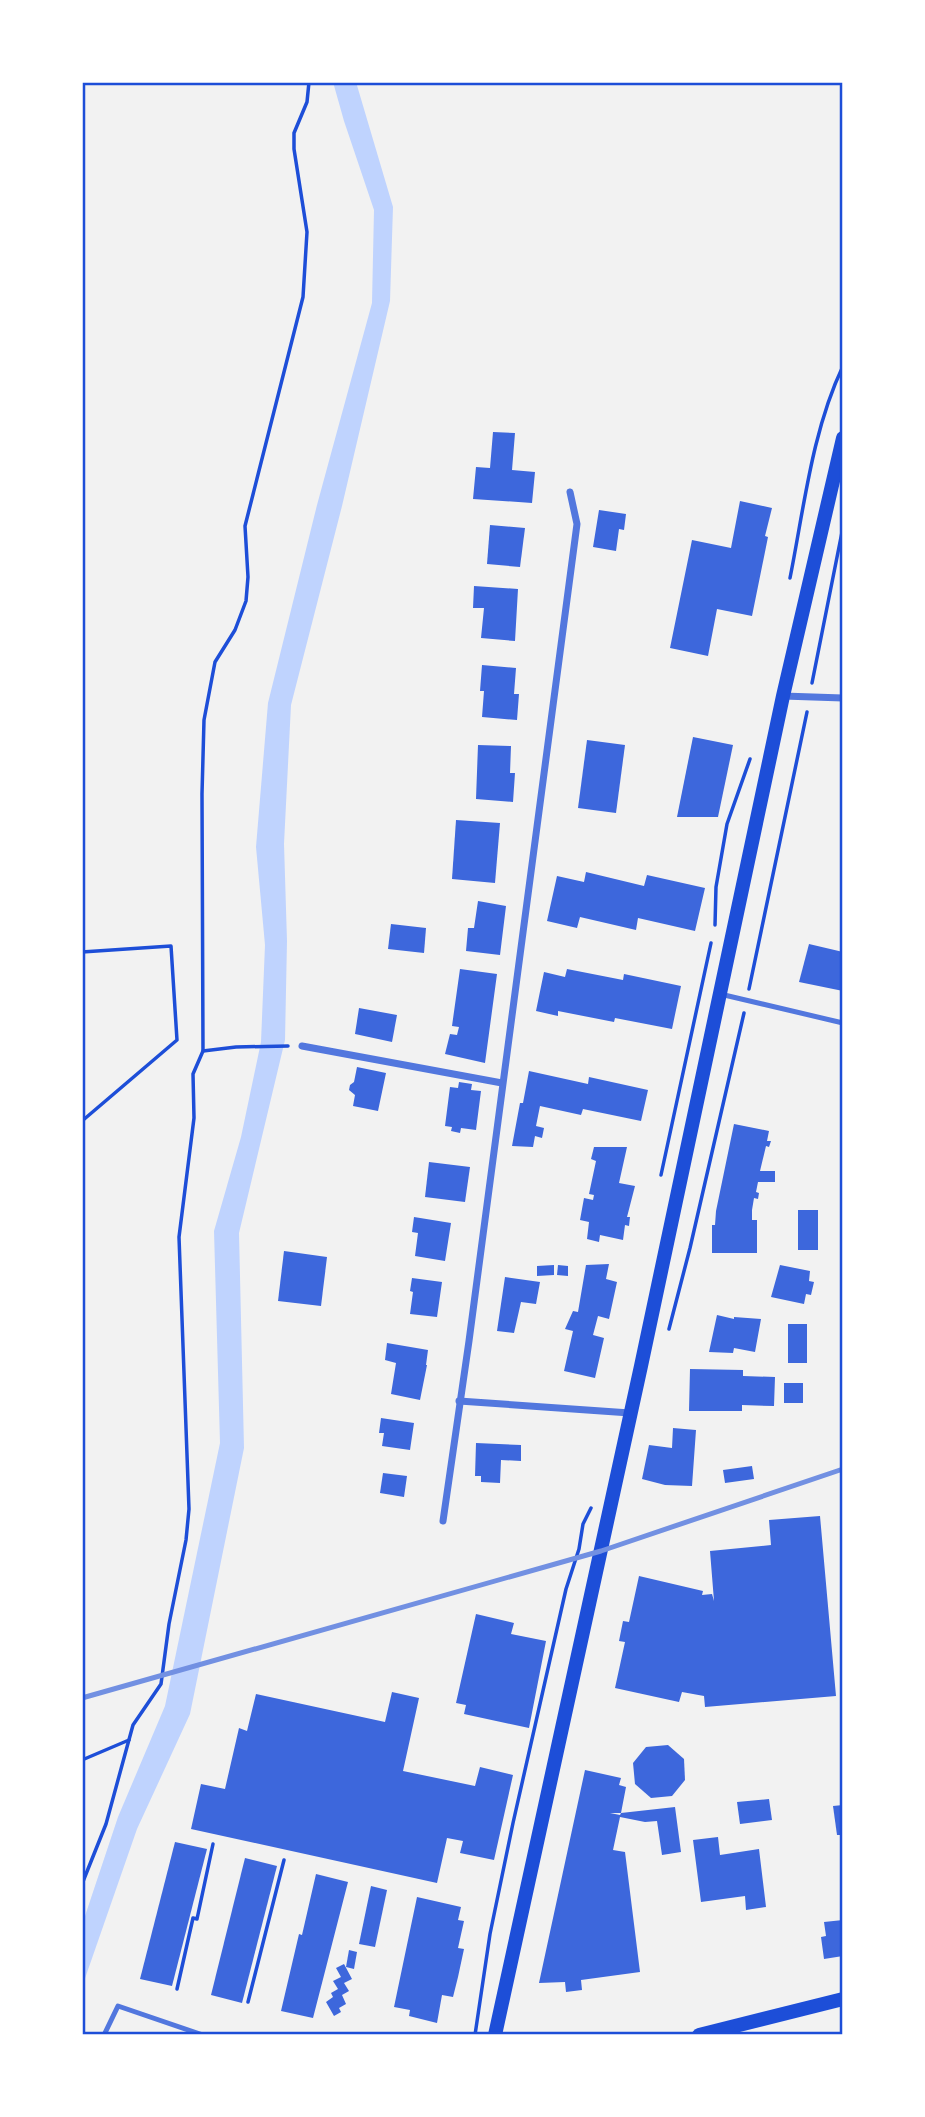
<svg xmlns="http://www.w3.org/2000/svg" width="925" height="2117" font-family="'PT Sans',sans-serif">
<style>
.water{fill:#bfd3fe}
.building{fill:#3d67dc}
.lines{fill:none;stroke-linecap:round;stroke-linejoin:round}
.path{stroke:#1d4ed8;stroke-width:3.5}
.service{stroke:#5277de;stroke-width:5}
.minor{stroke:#5277de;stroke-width:7}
.secondary{stroke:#1d4ed8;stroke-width:14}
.rail{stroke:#7290e2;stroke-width:5}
.neatline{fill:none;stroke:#1d4ed8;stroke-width:2.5}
</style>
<rect width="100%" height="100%" fill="#f2f2f2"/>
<polygon class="water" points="333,82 356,82 393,207 390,301 342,506 291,705 284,844 287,941 285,1040 239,1233 244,1448 190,1714 137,1829 82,1987 82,1925 118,1817 165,1706 220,1443 214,1231 241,1137 261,1042 265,945 256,847 268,703 317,505 372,303 374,210 344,121"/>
<g class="building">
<polygon points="493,432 515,433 512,470 535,472 532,503 473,499 476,467 490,468"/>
<polygon points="740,501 772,508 765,536 768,537 752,616 717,609 708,656 670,648 692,540 731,548"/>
<polygon points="599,510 626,514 624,530 619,529 616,551 593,547"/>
<polygon points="490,525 525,528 520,567 487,564"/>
<polygon points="474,586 518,589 515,641 481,638 484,608 473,608"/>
<polygon points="482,665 516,668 514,694 519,694 517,720 482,717 484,691 480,691"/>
<polygon points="693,737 733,745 718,817 677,817"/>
<polygon points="587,740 625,745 616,813 578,808"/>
<polygon points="478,745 511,746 510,773 515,773 513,802 476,799"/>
<polygon points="456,820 500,823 495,883 452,879"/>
<polygon points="586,872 644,886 647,875 705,888 695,931 638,918 636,930 580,917 577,928 547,921 557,876 584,882"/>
<polygon points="478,901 506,906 500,955 466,951 468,928 474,928"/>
<polygon points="391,924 426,928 424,953 388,949"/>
<polygon points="809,944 843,952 843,991 799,982"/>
<polygon points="460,969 497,974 485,1063 445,1054 450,1034 457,1035 459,1027 452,1026"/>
<polygon points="567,969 623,980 624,974 681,986 672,1029 615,1018 614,1022 558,1011 558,1016 536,1011 544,972 565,977"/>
<polygon points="359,1008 397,1015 392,1042 355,1034"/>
<polygon points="357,1067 386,1073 378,1111 353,1106 355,1095 349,1090 350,1085 354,1082"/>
<polygon points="529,1071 588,1084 589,1077 648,1090 641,1121 583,1109 581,1115 540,1106 536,1126 544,1128 542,1138 535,1136 533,1147 512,1146 520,1103 523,1103"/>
<polygon points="459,1082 472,1084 471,1090 481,1091 476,1130 461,1128 460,1133 451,1131 452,1127 445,1126 450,1087 458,1088"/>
<polygon points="734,1124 769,1131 767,1141 771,1141 769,1147 766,1146 760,1171 775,1171 775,1182 758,1182 756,1192 759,1193 758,1199 754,1198 752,1210 752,1220 757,1220 757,1253 712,1253 712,1225 715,1225 716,1211"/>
<polygon points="594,1147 627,1147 619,1183 635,1186 627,1217 630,1217 629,1226 625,1225 623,1240 600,1235 599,1242 587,1239 589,1222 580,1220 584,1198 593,1200 594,1195 589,1194 596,1161 591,1159"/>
<polygon points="429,1162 470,1167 465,1202 425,1197"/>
<rect x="798" y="1210" width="20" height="40"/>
<polygon points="414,1217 451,1223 445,1261 415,1256 418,1233 412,1232"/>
<polygon points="284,1251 327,1257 321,1306 278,1301"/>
<polygon points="609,1264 606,1279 617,1282 609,1319 598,1316 593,1335 604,1338 595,1378 564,1371 573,1331 565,1329 573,1311 578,1312 586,1265"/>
<polygon points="554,1265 554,1275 537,1276 537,1266"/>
<polygon points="558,1265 568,1266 568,1276 557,1275"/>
<polygon points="780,1265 810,1271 809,1281 814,1282 811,1295 806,1294 804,1304 771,1297"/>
<polygon points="505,1277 540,1282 536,1304 521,1302 514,1333 497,1331"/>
<polygon points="412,1278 442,1282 437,1317 410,1314 413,1292 410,1291"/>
<polygon points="717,1315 734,1319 734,1317 761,1319 755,1352 734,1348 733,1353 709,1352"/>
<rect x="788" y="1324" width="19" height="39"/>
<polygon points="387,1343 428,1350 426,1365 427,1365 420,1400 391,1394 396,1363 385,1360"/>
<polygon points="690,1369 743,1370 743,1376 775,1377 774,1406 742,1405 742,1411 689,1411"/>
<rect x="784" y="1383" width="19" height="20"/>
<polygon points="381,1418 414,1423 410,1450 382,1446 384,1433 379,1433"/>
<polygon points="673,1428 696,1430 692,1486 665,1485 642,1479 649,1445 672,1448"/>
<polygon points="476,1443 521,1445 521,1461 501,1460 500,1483 481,1482 481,1476 475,1476"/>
<polygon points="752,1466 754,1479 725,1483 723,1470"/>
<polygon points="383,1473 407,1476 404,1497 380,1493"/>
<polygon points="820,1516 836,1696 705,1707 704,1696 682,1692 679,1702 615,1688 625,1642 619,1641 623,1621 629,1622 639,1576 703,1591 702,1595 712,1594 714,1601 710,1551 771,1545 769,1520"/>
<polygon points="476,1614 514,1623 511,1634 546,1641 529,1728 464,1714 466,1705 456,1703"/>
<polygon points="392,1692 419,1698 403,1771 475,1786 480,1767 513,1775 494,1860 460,1853 463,1841 447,1838 437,1883 191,1829 201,1784 225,1789 239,1728 247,1731 256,1694 385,1722"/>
<polygon points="668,1745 684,1759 685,1780 672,1796 651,1798 635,1784 633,1763 646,1747"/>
<polygon points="585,1770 621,1778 619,1785 626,1787 621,1813 610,1813 620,1815 621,1813 675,1807 681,1852 662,1855 657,1821 645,1822 620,1817 613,1850 625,1852 640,1972 581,1980 582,1990 566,1992 565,1982 539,1983"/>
<polygon points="769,1799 772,1820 740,1824 737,1802"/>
<polygon points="843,1805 843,1835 837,1835 833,1806"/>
<polygon points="718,1837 720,1855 759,1849 766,1907 746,1910 745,1896 701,1902 693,1840"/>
<polygon points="175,1842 207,1849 172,1986 140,1979"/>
<polygon points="245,1858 277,1866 242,2003 211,1995"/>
<polygon points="316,1874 348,1882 313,2018 281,2011 299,1934 302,1935"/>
<polygon points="371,1886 387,1890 375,1947 359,1944"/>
<polygon points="417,1897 461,1907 458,1920 464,1921 458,1948 464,1949 458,1977 453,1997 442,1995 437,2023 409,2016 410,2010 394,2007"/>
<polygon points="843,1920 843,1956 824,1959 821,1937 826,1936 824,1922"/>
<polygon points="349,1950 357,1952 354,1969 346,1967"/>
<polygon points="344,1964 352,1979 344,1983 349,1991 342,1995 346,2004 339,2008 341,2012 334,2016 326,2002 333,1997 331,1993 338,1989 333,1981 341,1977 336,1968"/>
</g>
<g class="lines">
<g class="path">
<path d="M790,578c14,-70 22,-147 53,-212"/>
<polyline points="812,683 843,527"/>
<polyline points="715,925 716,887 727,824 750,759"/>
<polyline points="82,952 171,946 177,1040 82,1121"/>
<polyline points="749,989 807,712"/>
<polyline points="203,1051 236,1047 288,1046"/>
<polyline points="661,1175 711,943"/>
<polyline points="669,1329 690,1248 744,1013"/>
<polyline points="82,1760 129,1740"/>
<polyline points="82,1884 106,1824 133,1725 161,1684 169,1624 186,1540 189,1509 179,1237 194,1118 193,1074 203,1051 202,794 204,720 215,662 235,630 246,601 248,577 245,526 303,297 307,232 294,149 294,133 307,102 309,82"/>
<polyline points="177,1989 193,1918 197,1919 213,1844"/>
<polyline points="248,2002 284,1860"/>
<polyline points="475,2035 490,1934 513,1823 566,1589 579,1549 583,1524 591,1508"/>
</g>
<g class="service">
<polyline points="720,994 843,1023"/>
<polyline points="104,2035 118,2006 203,2035"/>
</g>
<g class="minor">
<polyline points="783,696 843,698"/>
<polyline points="302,1046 502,1083"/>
<polyline points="459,1401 630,1413"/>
<polyline points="443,1521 469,1341 577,524 570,492"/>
</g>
<g class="secondary">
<polyline points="495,2035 641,1366 783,696 843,438"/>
<polyline points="699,2035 843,1999"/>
</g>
<polyline class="rail" points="82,1698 601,1551 843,1469"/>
</g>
<rect width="925" height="2117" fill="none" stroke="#ffffff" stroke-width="168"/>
<rect x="84" y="84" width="757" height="1949" class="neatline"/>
</svg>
